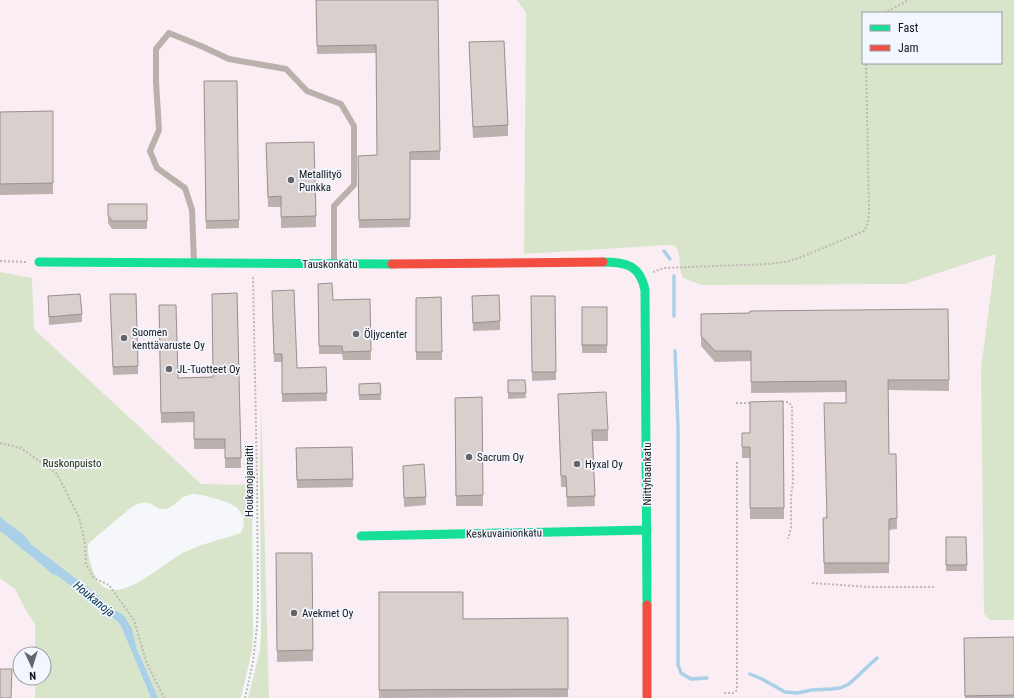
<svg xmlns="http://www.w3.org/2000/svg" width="1014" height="698" font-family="'Roboto Condensed',sans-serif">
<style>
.industrial{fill:#faedf3}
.green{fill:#d9e5cb;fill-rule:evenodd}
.water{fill:#a9d0e7}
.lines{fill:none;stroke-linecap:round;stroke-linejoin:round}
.stream{stroke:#a9d0e7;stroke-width:3.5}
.path{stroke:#beb8b5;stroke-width:2;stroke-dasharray:2 2;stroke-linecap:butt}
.lane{stroke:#bbb1ac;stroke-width:6}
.fast{stroke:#16e098;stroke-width:9}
.jam{stroke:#f24e42;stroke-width:9}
.wall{fill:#bbb2af}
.building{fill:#d9cfcc;stroke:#98918f}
.poi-dot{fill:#646569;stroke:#f2f6fe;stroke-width:1.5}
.labels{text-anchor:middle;stroke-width:3.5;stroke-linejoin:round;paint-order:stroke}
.poi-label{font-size:11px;fill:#16171a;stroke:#f2f6fe;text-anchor:start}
.street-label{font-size:11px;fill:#16171a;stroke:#f2f6fe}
.park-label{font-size:11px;fill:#222f08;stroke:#f2f6fe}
.water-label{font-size:12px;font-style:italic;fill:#003147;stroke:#f2f6fe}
</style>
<rect width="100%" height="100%" fill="#f5f7fb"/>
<g class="industrial">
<polygon points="0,0 517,0 526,13 524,254 668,245 675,246 678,250 683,278 701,285 905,284 996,254 981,368 990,620 1014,620 1014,698 269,698 261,417 260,485 201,484 34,329 32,278 0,272"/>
<polygon points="0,578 15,589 25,609 35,624 35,654 20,654 20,678 35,678 35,698 0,698"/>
</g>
<g class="green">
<path d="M517,0h497v620h-24l-6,-6 -3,-246 15,-114 -91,30 -204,1 -18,-7c-5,-10 -1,-23 -8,-32l-7,-1 -144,9 2,-241zM863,13h138v50h-138z"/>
<path d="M0,272l32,6 2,51 167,155 51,1 1,151 -1,15 -11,47h-83l-16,-38 -5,-10 -2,-8 -14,-29 -12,-6 -14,-14 -63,-48 -9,-11 -23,-17zM192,494c9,0 39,8 45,14 7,6 9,17 4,25 -19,6 -40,11 -58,20 -24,12 -76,67 -91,15 -2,-8 -7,-19 -2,-26l43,-36c19,-10 19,4 32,3 7,-1 13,-8 18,-12 3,-1 6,-2 9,-3z"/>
<polygon points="261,403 269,698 248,698 260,650 261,634 260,485"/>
<polygon points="0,531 42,565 52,574 59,577 81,593 118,622 121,626 151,698 35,698 35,678 44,678 44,654 35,654 35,624 25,609 15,589 0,578"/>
</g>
<polygon class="water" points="0,517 23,534 32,545 95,593 109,607 121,613 125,617 132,629 137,650 142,660 158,698 151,698 121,626 118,622 81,593 59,577 52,574 42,565 0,531"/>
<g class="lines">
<g class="stream">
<polyline points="664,251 670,259"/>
<polyline points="674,276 674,316"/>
<polyline points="675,351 678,428 678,665 681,673 691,679 707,678"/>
<polyline points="750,674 762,679 785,692 797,693 812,690 831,689 840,688 849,684 877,658"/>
</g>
<g class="path">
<polyline points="884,13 909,0"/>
<polyline points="0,261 26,262"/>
<polyline points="653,272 664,268 769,264 785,262 799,258 864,231 868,223 869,211 866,63"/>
<polyline points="782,402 788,402 792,406 793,482 791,497 791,528 788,539"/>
<polyline points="736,403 752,403"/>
<polyline points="0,443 21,448 57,474 79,517 85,543 86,564 94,578 109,585 134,620 146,661 164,698"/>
<polyline points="812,583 869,587 935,587"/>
<polyline points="724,693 733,693 737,690 737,461"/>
<polyline points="245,698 253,662 257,626 258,600 257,481 253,277"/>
</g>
<polyline class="lane" points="194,262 192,210 185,188 157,168 150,151 159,130 156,82 156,49 169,33 201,46 229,59 286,69 307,91 341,104 354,126 354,185 334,206 334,262"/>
<g class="fast">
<polyline points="39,262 392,264"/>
<path d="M603,262c23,0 37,3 42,28l2,315"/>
<polyline points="361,536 647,530"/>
</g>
<g class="jam">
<polyline points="392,264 603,262"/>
<polyline points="647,605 647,698"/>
</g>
</g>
<g class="wall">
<polygon points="316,0 438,0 440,160 410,160 410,227 359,228 358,156 377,155 376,53 317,54"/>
<polygon points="469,42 508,125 508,136 473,138"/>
<polygon points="204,81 237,81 239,228 206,229"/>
<polygon points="53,111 53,194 0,195 0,112"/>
<polygon points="266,143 316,216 316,227 281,228 281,207 268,207"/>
<polygon points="108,204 147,204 147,229 112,229 108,223"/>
<polygon points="318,284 333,300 370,299 371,360 343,360 342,354 319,354"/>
<polygon points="237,293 241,468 225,468 225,449 194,449 194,422 161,423 159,305 178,378 213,377"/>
<polygon points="48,296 82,314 82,322 49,325"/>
<polygon points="472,296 500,321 500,330 473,331"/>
<polygon points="531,296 555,296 556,380 532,381"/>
<polygon points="441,297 442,360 416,360 416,298"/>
<polygon points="272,299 297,368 326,367 327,401 282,402 282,362 274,362"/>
<polygon points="110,302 138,366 138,374 113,375"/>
<rect x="582" y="307" width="25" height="46"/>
<polygon points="948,309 949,391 888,390 889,454 897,518 897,529 889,530 889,573 824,574 823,518 826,518 846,403 846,392 751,393 751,361 715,362 701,346 701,314"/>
<polygon points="508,380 525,380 526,398 508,399"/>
<polygon points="380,383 381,400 359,400 359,384"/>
<polygon points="558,394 608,430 608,441 593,441 595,506 567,507 566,487 561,487"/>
<polygon points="482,397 483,506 456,506 455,398"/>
<polygon points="783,401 784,519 750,519 750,458 742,458 742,443 750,433"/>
<polygon points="352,447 353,487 297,488 296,448"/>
<polygon points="403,466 426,497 426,505 404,507"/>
<polygon points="946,537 966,537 967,571 946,571"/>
<polygon points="276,553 312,553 313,661 277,662"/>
<polygon points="379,592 463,619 568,618 568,697 379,698"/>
<polygon points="1014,637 1014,698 965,698 964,649"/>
</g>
<g class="building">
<polygon points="316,0 438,0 440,151 410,152 410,219 359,220 358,156 377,155 376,45 317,46"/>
<polygon points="504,41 508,125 473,127 469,42"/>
<polygon points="204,81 237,81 239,220 206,221"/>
<polygon points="53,111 53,183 0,184 0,112"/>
<polygon points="314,142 316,216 281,217 281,196 268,197 266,143"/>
<polygon points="108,204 147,204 147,221 112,221 108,215"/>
<polygon points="332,283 333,300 370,299 371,351 343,352 342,346 319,346 318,284"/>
<polygon points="294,290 297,368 326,367 327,393 282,394 282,354 274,354 272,291"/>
<polygon points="237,293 241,458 225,458 225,439 194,439 194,412 161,413 159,305 176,305 178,378 213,377 212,294"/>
<polygon points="80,294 82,314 49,317 48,296"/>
<polygon points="110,294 136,294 138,366 113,367"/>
<polygon points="499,295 500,321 473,323 472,296"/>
<polygon points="531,296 555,296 556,372 532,372"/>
<polygon points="441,297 442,352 416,352 416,298"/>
<rect x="582" y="307" width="25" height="38"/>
<polygon points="948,309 949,380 888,380 889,454 896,454 897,518 889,519 889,563 824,563 823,518 827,518 824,403 846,403 846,381 751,382 751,351 715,351 701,336 701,314 750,313 750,311"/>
<polygon points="508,380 525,380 526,393 508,393"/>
<polygon points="380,383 381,394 359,395 359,384"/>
<polygon points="606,392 608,430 592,430 595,496 567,497 566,476 561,476 558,394"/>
<polygon points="482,397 483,495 456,496 455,398"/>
<polygon points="783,401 784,508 750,508 750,447 742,447 742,433 750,433 750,402"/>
<polygon points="352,447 353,479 297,480 296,448"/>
<polygon points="424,464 426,497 404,498 403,466"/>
<polygon points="946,537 966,537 967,565 946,565"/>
<polygon points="276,553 312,553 313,650 277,651"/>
<polygon points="379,592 463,592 463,619 568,618 568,689 379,690"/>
<polygon points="1014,637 1014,695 965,696 964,638"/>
<polygon points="0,669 12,669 11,698 0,698"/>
</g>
<g class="poi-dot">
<circle cx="291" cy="180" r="4"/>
<circle cx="356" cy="334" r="4"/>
<circle cx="124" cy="338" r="4"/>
<circle cx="169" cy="369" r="4"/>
<circle cx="469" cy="457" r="4"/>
<circle cx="577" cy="464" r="4"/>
<circle cx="294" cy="613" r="4"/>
</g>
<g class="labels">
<g class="poi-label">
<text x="299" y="178">Metallityö<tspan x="299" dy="13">Punkka</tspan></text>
<text x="132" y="336">Suomen<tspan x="132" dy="13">kenttävaruste Oy</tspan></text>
<text x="364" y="338">Öljycenter</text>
<text x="177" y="373">JL-Tuotteet Oy</text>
<text x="477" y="461">Sacrum Oy</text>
<text x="585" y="468">Hyxal Oy</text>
<text x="302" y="617">Avekmet Oy</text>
</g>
<g class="street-label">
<text x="330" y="268">Tauskonkatu</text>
<text transform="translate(647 474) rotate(-90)" y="4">Niittyhaankatu</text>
<text transform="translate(249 481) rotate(-90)" y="4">Houkanojanraitti</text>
<text transform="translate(504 533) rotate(-1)" y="4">Keskuvainionkatu</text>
</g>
<g class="park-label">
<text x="72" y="467">Ruskonpuisto</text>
</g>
<g class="water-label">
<text transform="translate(94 599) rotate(39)" y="4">Houkanoja</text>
</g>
</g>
<rect x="862" y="12" width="140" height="52" fill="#f2f6fe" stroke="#9a9da3"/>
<rect x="870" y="25" width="20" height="6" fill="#16e098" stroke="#9a9da3"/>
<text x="898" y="32" font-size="12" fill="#16171a">Fast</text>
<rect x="870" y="45" width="20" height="6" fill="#f24e42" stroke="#9a9da3"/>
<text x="898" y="52" font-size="12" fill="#16171a">Jam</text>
<g transform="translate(32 666) rotate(176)"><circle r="19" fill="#f2f6fe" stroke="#9a9da3"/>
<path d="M0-3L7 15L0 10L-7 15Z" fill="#646569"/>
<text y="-6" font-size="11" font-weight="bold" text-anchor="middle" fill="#16171a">N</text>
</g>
</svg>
